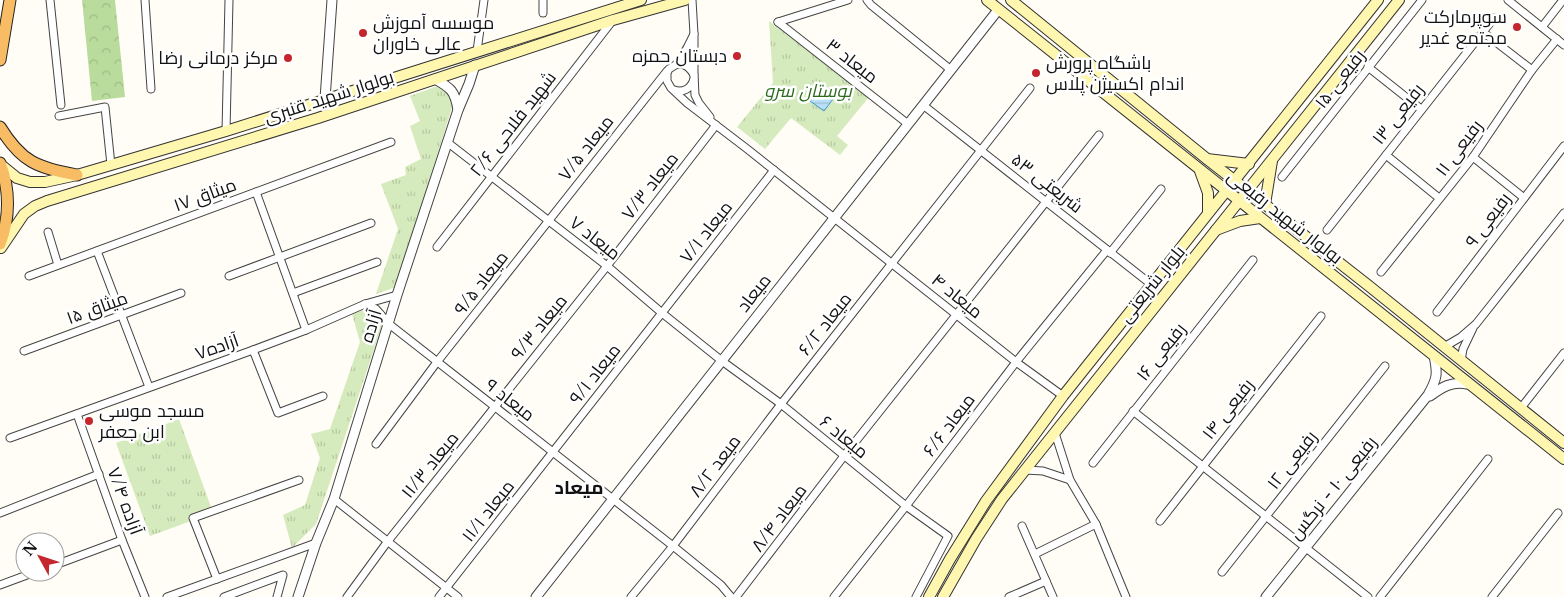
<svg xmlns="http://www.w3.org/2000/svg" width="1564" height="597" font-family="'Libre Baskerville',Cairo,serif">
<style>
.grass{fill:url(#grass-tufts)}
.forest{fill:url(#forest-crowns)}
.water{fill:url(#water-rules);stroke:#3f96cf}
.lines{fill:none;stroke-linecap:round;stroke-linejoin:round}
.minor-casing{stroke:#444;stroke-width:9}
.tertiary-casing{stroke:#444;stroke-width:11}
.secondary-casing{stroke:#333;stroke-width:12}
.trunk-casing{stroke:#222;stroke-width:13}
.minor{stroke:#fff;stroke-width:7}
.tertiary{stroke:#fff;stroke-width:9}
.secondary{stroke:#fff6b0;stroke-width:10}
.trunk{stroke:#f7bc64;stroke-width:11}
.poi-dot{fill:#c4262e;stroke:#fff;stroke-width:2}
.labels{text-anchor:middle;stroke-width:5;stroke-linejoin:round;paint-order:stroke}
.poi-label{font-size:18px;fill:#111;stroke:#fff;text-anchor:end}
.street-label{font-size:18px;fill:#111;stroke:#fff}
.park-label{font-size:18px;font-style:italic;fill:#2f6b1f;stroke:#fff}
.neighbourhood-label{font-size:19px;font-weight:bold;fill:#111;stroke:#fff}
</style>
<defs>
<pattern id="grass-tufts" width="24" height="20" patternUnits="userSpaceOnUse" patternTransform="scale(1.25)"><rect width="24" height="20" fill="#d5ebbd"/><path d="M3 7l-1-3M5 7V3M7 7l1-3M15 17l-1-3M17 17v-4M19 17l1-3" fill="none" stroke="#b6c8a1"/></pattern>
<pattern id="forest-crowns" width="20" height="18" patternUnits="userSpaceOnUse" patternTransform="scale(1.25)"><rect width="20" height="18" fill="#b9dc9c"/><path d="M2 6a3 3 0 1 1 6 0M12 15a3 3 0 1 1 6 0" fill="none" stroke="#9ebc85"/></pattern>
<pattern id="water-rules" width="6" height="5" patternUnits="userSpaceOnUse" patternTransform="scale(1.25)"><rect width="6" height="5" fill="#b9e0f7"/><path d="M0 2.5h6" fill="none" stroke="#9ebfd3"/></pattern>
</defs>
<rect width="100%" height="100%" fill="#fffdf5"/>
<g class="grass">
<polygon points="769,21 869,97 837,136 848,145 840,155 791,118 765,149 737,127 773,83"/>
<polygon points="440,85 451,92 454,101 396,287 376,294 398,229 381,184 406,175 405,167 421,159 410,126 420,121 410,96"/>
<polygon points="369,308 377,313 383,322 316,524 292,548 283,515 305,505 320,458 311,434 330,429 360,342 352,314"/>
<polygon points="179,419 211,507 189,515 191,521 150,536 116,443"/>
</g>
<polygon class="forest" points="82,0 115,0 125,97 92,101"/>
<polygon class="water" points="820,88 833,99 824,111 810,101"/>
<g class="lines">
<g class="minor-casing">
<g id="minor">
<polyline points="50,0 61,105"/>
<polyline points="145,0 151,89"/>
<polyline points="543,0 543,13"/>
<polyline points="692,0 694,34 694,75 695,95 699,103 710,117"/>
<polyline points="867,0 871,5 951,70"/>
<polyline points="1508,0 1564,45"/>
<polyline points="778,22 908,124"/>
<polyline points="778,22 848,0"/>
<polyline points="1542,27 1563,0"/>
<polyline points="1483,32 1532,70"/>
<polyline points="694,34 687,48 677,64 669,69 667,73 667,81 671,88 687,103 746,148 1016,362 1063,396"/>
<polyline points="477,51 484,0"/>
<path d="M677,64c8,-1 13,3 17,11"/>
<polyline points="1368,67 1421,109"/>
<path d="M674,90c9,3 17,-1 20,-11"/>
<polyline points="923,105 1152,285"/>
<polyline points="59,116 105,107 111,165"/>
<polyline points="226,131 229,0"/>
<polyline points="447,142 607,266 662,313 722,361 781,404 906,506 948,536 916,597"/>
<polyline points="1386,155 1439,198"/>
<polyline points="1473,157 1524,198"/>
<polyline points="1282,177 1422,0"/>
<polyline points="256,192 306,330"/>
<polyline points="1327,230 1494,18"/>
<polyline points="48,232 58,265"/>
<polyline points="437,247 613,20"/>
<polyline points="97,251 149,387"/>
<polyline points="1381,272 1473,157 1532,70 1557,39"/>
<polyline points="29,276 391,142"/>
<polyline points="229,276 371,223"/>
<polyline points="293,293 377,262"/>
<polyline points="365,304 376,309 389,324 673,546 721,585 731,597"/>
<polyline points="1437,312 1564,146"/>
<polyline points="1444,347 1461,337 1476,324 1564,213"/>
<polyline points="253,350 278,413 323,396"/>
<polyline points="24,351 181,293"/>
<polyline points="1461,361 1463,349 1473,328"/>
<polyline points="1521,408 1564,353"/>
<polyline points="1133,411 1368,597"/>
<polyline points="77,414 122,540 145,597"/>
<polyline points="1055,433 1070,480 1096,524 1126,597"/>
<polyline points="10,438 253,350 306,330 365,304 397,295"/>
<polyline points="376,444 437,362 667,71"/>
<polyline points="1093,463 1253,260"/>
<polyline points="1025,470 1043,471 1070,480"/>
<polyline points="334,499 458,597"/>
<polyline points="0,513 99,474"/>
<polyline points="1160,521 1321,316"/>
<polyline points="1022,526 1053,597"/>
<polyline points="1035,554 1096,524"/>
<polyline points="55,565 122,540"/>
<polyline points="1222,572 1385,366"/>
<polyline points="217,579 193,518 299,480"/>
<polyline points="0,585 35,572"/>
<polyline points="167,597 316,543"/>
<polyline points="224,597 283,575 277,597"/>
<polyline points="347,597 388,541 607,266 716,125"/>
<polyline points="439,597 774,170"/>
<polyline points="631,597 673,546 781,404 1030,88"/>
<polyline points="736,597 844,456 1099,135"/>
<polyline points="834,597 906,506 1016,362 1107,250 1110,253 1161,189"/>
<polyline points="1009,597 1046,581"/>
<polyline points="1380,597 1488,459"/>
<polyline points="1492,597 1558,513"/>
</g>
</g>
<g class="tertiary-casing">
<g id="tertiary">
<path d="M435,79c16,9 20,12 23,31"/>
<polyline points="325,99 332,0"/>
<path d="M1430,396c12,-9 22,-15 37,-12"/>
<polyline points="298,597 316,543 334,499 397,295 458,110 469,84 475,65"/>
<polyline points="536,597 998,10"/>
<path d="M1266,597l162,-202c9,-16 10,-21 6,-39"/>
</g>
</g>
<g class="secondary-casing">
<g id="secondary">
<polyline points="987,0 1564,459"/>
<polyline points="1011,0 1207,159 1369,286 1564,443"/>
<polyline points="1207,159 1249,164"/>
<polyline points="1,165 17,178 30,182 45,182 77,175 226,131 641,0"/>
<polyline points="1200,171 1208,193 1208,213"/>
<polyline points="1265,204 1272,161"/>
<polyline points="1216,230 1240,221 1260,218"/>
<polyline points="1,248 24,214 35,206 47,201 318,118 613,20 685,0"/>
<polyline points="929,597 950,559 986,501 1063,396 1378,0"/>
<polyline points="943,597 976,539 1002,499 1399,0"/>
</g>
</g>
<g class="trunk-casing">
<g id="trunk">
<polyline points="0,60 10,0"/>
<path d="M0,127c22,36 37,40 77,48"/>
<path d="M0,163c10,26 10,55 0,81"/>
</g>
</g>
<use href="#minor" class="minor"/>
<use href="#tertiary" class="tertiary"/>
<use href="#secondary" class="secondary"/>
<use href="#trunk" class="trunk"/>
</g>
<g class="poi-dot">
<circle cx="1517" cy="27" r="5"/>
<circle cx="363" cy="33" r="5"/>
<circle cx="737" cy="56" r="5"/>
<circle cx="288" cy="58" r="5"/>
<circle cx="1036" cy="73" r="5"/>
<circle cx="89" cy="421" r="5"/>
</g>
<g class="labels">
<g class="poi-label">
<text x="1507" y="23">سوپرمارکت<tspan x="1507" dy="21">مجتمع غدیر</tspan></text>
<text x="373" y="29" text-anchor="start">موسسه آموزش<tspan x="373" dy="21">عالی خاوران</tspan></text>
<text x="727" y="62">دبستان حمزه</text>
<text x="278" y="64">مرکز درمانی رضا</text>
<text x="1046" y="69" text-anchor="start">باشگاه پرورش<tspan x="1046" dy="21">اندام اکسیژن پلاس</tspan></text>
<text x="99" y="417" text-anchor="start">مسجد موسی<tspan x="99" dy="21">ابن جعفر</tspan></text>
</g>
<g class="street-label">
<text transform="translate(852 61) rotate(38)" y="6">میعاد ۳</text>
<text transform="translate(1340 79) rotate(-52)" y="6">رفیعی ۱۵</text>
<text transform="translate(329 97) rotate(-18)" y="6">بولوار شهید قنبری</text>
<text transform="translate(1398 114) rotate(-52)" y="6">رفیعی ۱۳</text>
<text transform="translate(513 124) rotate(-52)" y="6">شهید فلاحی ۲/۶</text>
<text transform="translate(586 148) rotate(-52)" y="6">میعاد ۷/۵</text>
<text transform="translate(1459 148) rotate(-53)" y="6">رفیعی ۱۱</text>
<text transform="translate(1047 183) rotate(38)" y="6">شریعتی ۵۳</text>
<text transform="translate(650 186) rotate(-52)" y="6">میعاد ۷/۳</text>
<text transform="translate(205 195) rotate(-20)" y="6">میثاق ۱۷</text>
<text transform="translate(1285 217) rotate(38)" y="6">بولوار شهید رفیعی</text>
<text transform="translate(1488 220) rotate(-53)" y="6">رفیعی ۹</text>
<text transform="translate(706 232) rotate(-52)" y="6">میعاد ۷/۱</text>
<text transform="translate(595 238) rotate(38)" y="6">میعاد ۷</text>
<text transform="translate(481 283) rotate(-52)" y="6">میعاد ۹/۵</text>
<text transform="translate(1152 284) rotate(-51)" y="6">بلوار شریعتی</text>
<text transform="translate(754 293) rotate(-52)" y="6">میعاد</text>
<text transform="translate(957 296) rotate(39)" y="6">میعاد ۴</text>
<text transform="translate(97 308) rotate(-20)" y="6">میثاق ۱۵</text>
<text transform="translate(825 324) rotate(-52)" y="6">میعاد ۶/۲</text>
<text transform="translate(371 326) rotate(-73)" y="6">آزاده</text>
<text transform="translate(539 327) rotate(-51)" y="6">میعاد ۹/۳</text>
<text transform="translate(217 347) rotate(-19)" y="6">آزاده۷</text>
<text transform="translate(1161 352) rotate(-52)" y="6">رفیعی ۱۶</text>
<text transform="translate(595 374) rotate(-52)" y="6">میعاد ۹/۱</text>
<text transform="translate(510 400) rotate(38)" y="6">میعاد ۹</text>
<text transform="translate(1228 409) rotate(-52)" y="6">رفیعی ۱۴</text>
<text transform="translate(949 425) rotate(-53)" y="6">میعاد ۶/۶</text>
<text transform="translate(844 437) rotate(39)" y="6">میعاد ۶</text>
<text transform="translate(1292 460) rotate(-52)" y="6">رفیعی ۱۲</text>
<text transform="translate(430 465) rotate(-51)" y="6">میعاد ۱۱/۳</text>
<text transform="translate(715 466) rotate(-53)" y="6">میعد ۸/۲</text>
<text transform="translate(1333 488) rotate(-51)" y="6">رفیعی ۱۰ - نرگس</text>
<text transform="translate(125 501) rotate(70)" y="6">آزاده ۷/۴</text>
<text transform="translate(488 511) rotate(-52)" y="6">میعاد ۱۱/۱</text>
<text transform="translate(779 518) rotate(-53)" y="6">میعاد ۸/۴</text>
</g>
<g class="park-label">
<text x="808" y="97">بوستان سرو</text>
</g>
<g class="neighbourhood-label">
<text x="579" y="494">میعاد</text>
</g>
</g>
<g transform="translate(40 557) rotate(310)"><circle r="24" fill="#ffffff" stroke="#a0a0a0"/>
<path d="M0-4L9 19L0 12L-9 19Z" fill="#c4262e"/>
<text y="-8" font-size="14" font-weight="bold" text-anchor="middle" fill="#111111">N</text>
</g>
</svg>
